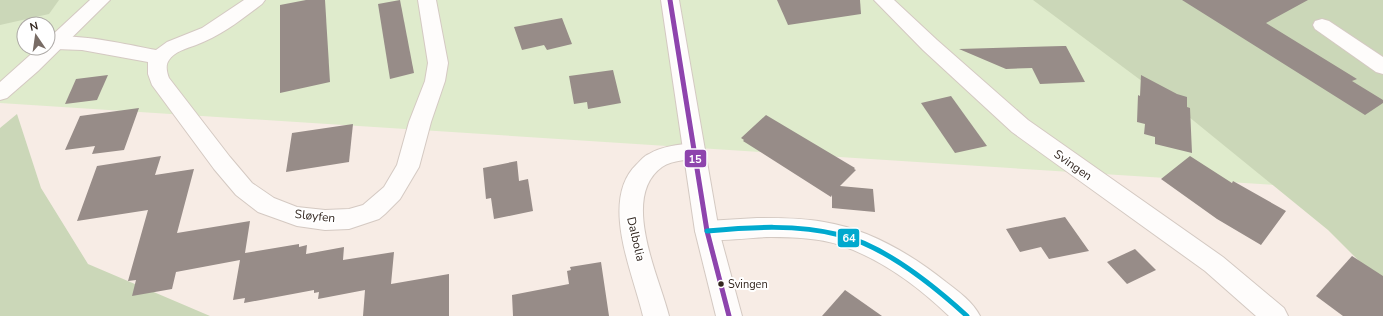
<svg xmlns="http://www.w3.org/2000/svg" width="1383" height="316" font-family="'Nunito Sans',sans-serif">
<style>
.green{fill:#dfebcc;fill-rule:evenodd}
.forest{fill:#cbd7b8}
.building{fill:#978c88}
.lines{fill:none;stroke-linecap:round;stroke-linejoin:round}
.minor-casing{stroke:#d4c9c2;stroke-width:2}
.tertiary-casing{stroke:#d4c9c2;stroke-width:2}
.minor{fill:#fefcfb;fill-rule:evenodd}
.tertiary{fill:#fefcfb;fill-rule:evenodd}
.bus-1-casing{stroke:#fff;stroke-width:8}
.bus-2-casing{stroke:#fff;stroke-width:8}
.bus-1{stroke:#8e44ad;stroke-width:5}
.bus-2{stroke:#00a9ce;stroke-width:5}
.bus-dot{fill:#332720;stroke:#fff;stroke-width:1.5}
.labels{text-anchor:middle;stroke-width:4;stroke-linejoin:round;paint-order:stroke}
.bus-label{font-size:11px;fill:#332720;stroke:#fff;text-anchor:start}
.street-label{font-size:12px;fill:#332720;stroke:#fff}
.line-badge{stroke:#fff;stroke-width:1.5}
.badge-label{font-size:11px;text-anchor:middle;font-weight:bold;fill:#fff}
</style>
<rect width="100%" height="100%" fill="#f7ece5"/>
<path class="green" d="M0,0h1383v192l-1383,-89zM24,24h24v24h-24z"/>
<g class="forest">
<polygon points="0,0 59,0 49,14 0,25"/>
<polygon points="1033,0 1383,0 1383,285 1328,230 1178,108"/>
<polygon points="17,114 41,188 88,264 210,316 0,316 0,128"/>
</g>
<g class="building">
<polygon points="306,0 325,0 330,82 280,93 280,5"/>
<polygon points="400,0 414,73 390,79 378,4"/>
<polygon points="777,0 860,0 861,14 788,25"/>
<polygon points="1182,0 1308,0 1266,23 1357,79 1352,81 1383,100 1383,103 1365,115"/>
<polygon points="562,18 572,44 547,50 544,45 522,50 514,27"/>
<polygon points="1063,46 1066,46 1085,82 1040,84 1032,68 1006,69 959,49"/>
<polygon points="613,70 621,103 588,109 587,102 574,104 569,76"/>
<polygon points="108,75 97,100 65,104 76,79"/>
<polygon points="1141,75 1177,94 1187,97 1187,107 1190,108 1192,153 1155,144 1155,137 1144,134 1145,124 1137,122 1138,95 1140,96"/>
<polygon points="951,96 987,146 955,153 921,103"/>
<polygon points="139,108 124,150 92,154 95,146 65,150 80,116"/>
<polygon points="766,115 855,168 854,169 856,170 840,186 873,189 875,212 832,208 832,195 831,197 743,141 744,140 741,138"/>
<polygon points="353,124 349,162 286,172 292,133"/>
<polygon points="161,156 155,175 194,169 177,233 250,221 245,253 299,244 299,247 307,245 306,254 344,247 343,260 394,252 391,284 449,274 449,316 363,316 365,290 318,299 319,292 314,293 314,290 244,303 245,298 233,300 240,260 176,272 172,289 132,296 136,280 128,281 148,210 77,221 97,166"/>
<polygon points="1190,156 1232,183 1233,181 1286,211 1261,245 1217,219 1161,179"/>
<polygon points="517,161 519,181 528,179 533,211 494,219 491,198 486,199 483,168"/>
<polygon points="1065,217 1089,251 1049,259 1041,247 1020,252 1006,229"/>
<polygon points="1135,249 1156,270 1127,284 1107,262"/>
<polygon points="1352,256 1383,276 1383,316 1343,316 1316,296"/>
<polygon points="601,262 609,316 513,316 512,295 569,284 567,271 571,270 570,267"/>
<polygon points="845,290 882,316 822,316"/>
</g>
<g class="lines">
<g class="minor-casing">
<g id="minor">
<path d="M244,0h21l-3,4c-21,16 -41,32 -66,41 -9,3 -22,7 -27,15 -4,5 -2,13 0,18l61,79 22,26 22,15 23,9 28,3 24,-1 14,-4 21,-18 13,-22 12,-43 16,-41 3,-18 -10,-63h18l12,63 -3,18 -14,41 -12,45 -19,32 -15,15 -6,5 -30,10 -24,1 -28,-4 -39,-14 -22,-17 -22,-26 -62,-84 -4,-11v-12l-66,-12 -26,-1 -7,-1 -1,-2 1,-8c25,-6 80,7 107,12l11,-8 35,-14z"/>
<polygon points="874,0 894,0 937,40 1028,120 1223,257 1284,308 1288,316 1256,316 1205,271 1012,132 923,50"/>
<polygon points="1322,19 1329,21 1383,57 1383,74 1376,72 1315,29 1313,25 1315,21"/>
<path d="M693,143l8,2 3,6 -3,6c-12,4 -28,2 -39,10 -42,30 -3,109 7,149h-26c-10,-43 -44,-116 -6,-152 4,-4 7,-8 12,-10 13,-8 29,-9 44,-11z"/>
<path d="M757,218c22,0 45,0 67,4 44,7 87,32 122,60 12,9 27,20 34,34h-31c-30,-29 -68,-57 -109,-71 -21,-7 -46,-8 -69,-8 -19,0 -56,6 -72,1l-4,-7 4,-7 8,-3z"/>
</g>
</g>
<g class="tertiary-casing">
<g id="tertiary">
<polygon points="90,0 110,0 38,71 7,98 0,100 0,82 38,48 48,48 48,39"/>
<polygon points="661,0 679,0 719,231 742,316 716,316 695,231"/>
</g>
</g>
<use href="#minor" class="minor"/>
<use href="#tertiary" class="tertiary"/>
<g class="bus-1-casing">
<polyline id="bus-1" points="670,0 707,231 729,316"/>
</g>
<g class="bus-2-casing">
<path id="bus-2" d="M707,231c44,-4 90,-7 133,4 45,11 93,50 127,81"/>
</g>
<use href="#bus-1" class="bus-1"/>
<use href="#bus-2" class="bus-2"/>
</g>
<circle class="bus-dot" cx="721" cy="284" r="3.5"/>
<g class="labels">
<g class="bus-label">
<text x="728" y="288">Svingen</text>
</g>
<g class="street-label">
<text transform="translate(1073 165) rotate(35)" y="4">Svingen</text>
<text transform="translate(315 216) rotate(6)" y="4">Sløyfen</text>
<text transform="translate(636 239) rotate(77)" y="4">Dalbolia</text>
</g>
</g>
<g class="line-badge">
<rect x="684" y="149" width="23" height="19" rx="4" fill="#8e44ad"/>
<rect x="837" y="228" width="23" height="20" rx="4" fill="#00a9ce"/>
</g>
<g class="badge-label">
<text x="695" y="163">15</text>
<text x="849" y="242">64</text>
</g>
<g transform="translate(36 36) rotate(347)"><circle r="19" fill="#ffffff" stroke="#ada9a6"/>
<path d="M0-3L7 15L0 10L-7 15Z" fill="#786c65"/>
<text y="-6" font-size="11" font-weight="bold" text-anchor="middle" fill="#332720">N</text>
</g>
</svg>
